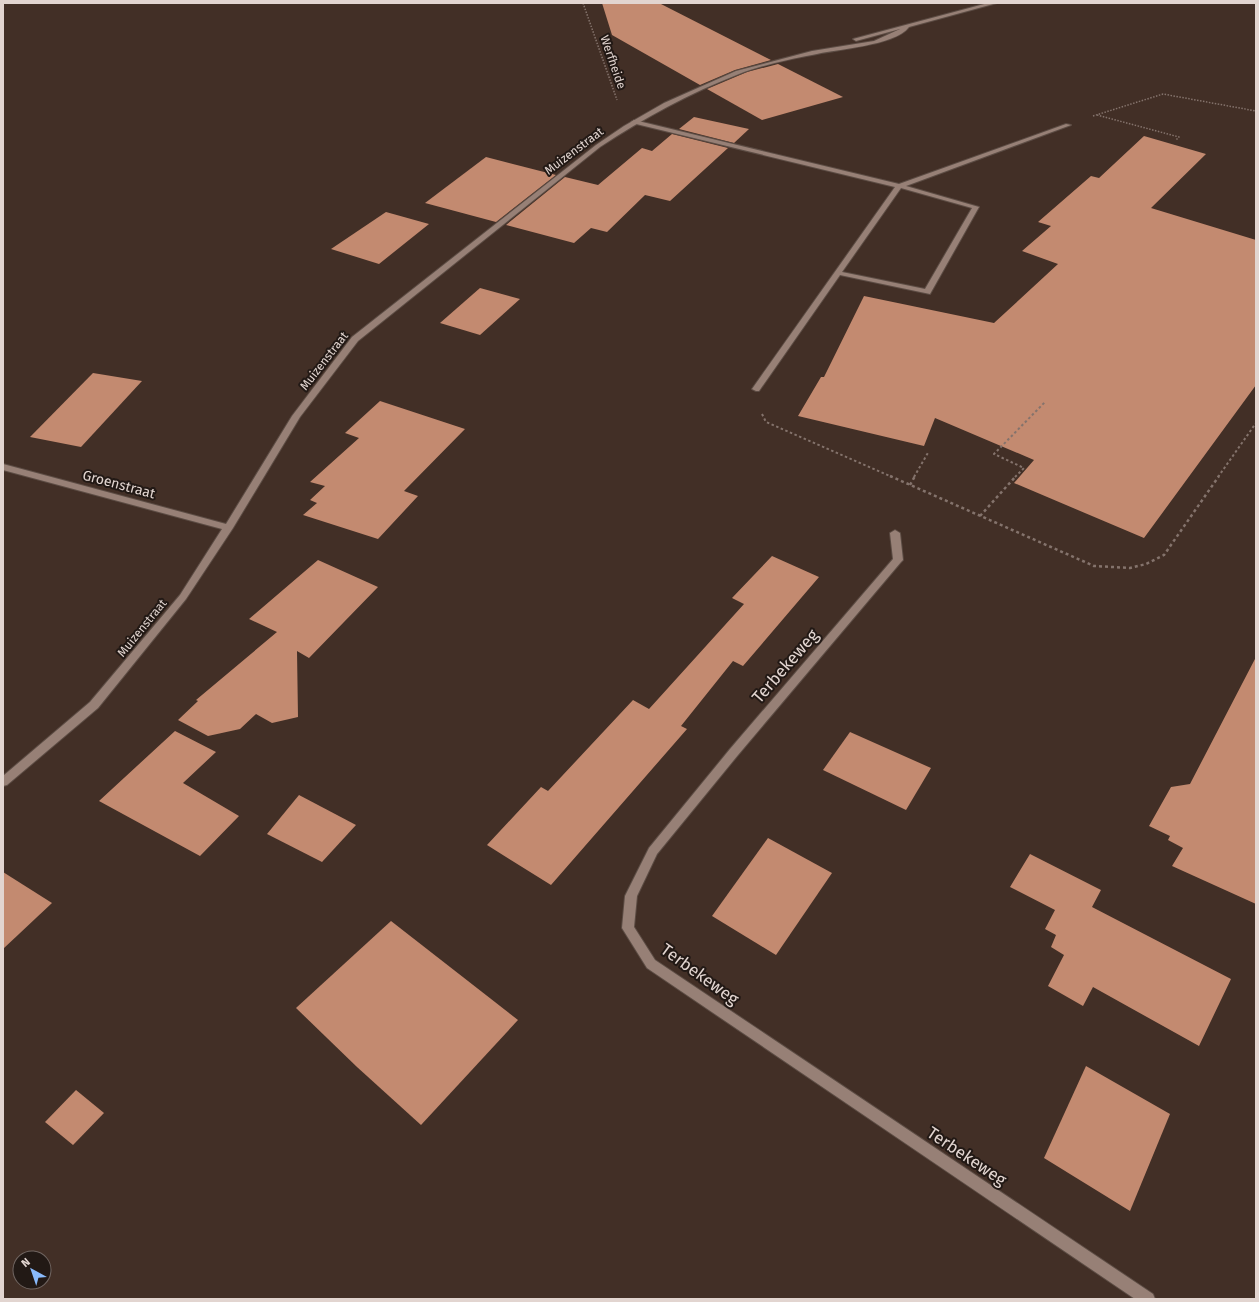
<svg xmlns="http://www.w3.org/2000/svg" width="1259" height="1302" font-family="'Fira Sans',sans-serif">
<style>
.building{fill:#c38a70}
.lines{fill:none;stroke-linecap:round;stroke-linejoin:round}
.service-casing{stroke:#5c4c44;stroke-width:2}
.minor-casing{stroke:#5c4c44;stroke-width:2}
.path-far2{stroke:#84736c;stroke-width:1.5;stroke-dasharray:1.5 1.5;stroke-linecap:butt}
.path-far1{stroke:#84736c;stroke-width:2;stroke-dasharray:2.5 2.5;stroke-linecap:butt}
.path{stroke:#84736c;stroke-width:2.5;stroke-dasharray:3 3;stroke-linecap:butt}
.service{fill:#978076;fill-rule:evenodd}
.minor{fill:#978076;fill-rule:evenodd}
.labels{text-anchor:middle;stroke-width:4;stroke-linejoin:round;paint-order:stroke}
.far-street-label{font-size:12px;fill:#e2d5d0;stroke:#221915}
.street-label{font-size:14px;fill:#e2d5d0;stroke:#221915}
.near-street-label{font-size:17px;fill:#e2d5d0;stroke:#221915}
</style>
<rect width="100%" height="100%" fill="#422f26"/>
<g class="building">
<polygon points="602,3 659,3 771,60 735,70 700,85 612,35"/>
<polygon points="778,64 843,97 762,120 707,89 747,72"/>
<polygon points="694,117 749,129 734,143 679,129"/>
<polygon points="672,134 728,148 670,201 645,195 607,232 591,228 574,243 506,225 565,177 598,185 642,148 652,151"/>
<polygon points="1144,136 1206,154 1151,208 1256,240 1256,385 1144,538 1014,483 1034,460 935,418 924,446 798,416 821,377 824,377 864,296 994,323 1058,264 1022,251 1051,226 1038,222 1091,176 1099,178"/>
<polygon points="486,157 556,175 496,222 425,203"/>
<polygon points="386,212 429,224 379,264 331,249"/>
<polygon points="480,288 520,299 480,335 440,323"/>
<polygon points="93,373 142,381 81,447 30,437"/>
<polygon points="380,401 465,429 404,491 418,496 378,539 303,515 317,503 310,500 325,486 310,482 359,438 345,433"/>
<polygon points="772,556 819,577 743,666 733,661 681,726 687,729 551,885 487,845 541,787 548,791 633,700 649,709 744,604 732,598"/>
<polygon points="318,560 378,587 309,658 297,651 298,717 272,723 256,714 240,729 208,736 178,720 198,701 196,700 277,632 249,619"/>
<polygon points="1256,657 1256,904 1172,866 1183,848 1168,840 1170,836 1149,826 1171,787 1190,784"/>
<polygon points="175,731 216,752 183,783 239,816 200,856 99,801"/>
<polygon points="850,732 931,768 906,810 823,770"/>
<polygon points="299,795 356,825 322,862 267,834"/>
<polygon points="768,838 832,873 776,955 712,916"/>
<polygon points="1030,854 1101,890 1092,907 1231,979 1199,1046 1093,987 1083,1006 1048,986 1064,955 1051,947 1056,935 1045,929 1055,910 1010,887"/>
<polygon points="3,872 52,903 3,949"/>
<polygon points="391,921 518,1020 421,1125 357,1067 296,1008"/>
<polygon points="1086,1066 1170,1114 1130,1211 1044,1158"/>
<polygon points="76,1090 104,1113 73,1145 45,1122"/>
</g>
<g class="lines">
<g class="service-casing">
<path id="service" d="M634,120l265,64 167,-60 5,1 -165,61 73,21 -49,87 -90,-19 -81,116h-3l-4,-2 143,-202 -263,-64 -1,-1zM901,188l71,20 -47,81 -83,-17z"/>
</g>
<g class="minor-casing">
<g id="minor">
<path d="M988,3h9l-88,24c-14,19 -73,22 -97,28 -22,4 -53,11 -73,19 -49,19 -95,44 -139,73l-242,194 -58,76 -67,111 -47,71 -88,109 -91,77 -4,1v-10l87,-74 90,-107 42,-66 -219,-59v-6l223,60 66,-108 60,-79 244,-192 28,-19 40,-23 72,-32 76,-20 62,-10 26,-12 -44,12 -3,-2z"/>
<polygon points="895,530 900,533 903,560 901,562 738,755 657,854 637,896 634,927 655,960 1153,1294 1155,1299 1135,1299 647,968 622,928 625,896 649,848 730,749 893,559 890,533"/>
</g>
</g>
<g class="path-far2">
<polyline points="583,3 617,100"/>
<polyline points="1097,115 1179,137 1176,140"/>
<polyline points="1093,116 1163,94 1256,111"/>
</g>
<g class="path-far1">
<polyline points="762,414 766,422 892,477"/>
<polyline points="914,477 929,451"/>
<polyline points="1015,477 1024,468 994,454 1045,402"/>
<polyline points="1218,477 1256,423"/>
</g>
<g class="path">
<polyline points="890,476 1094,566 1130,568 1146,564 1164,555 1219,476"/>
<polyline points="910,485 915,476"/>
<polyline points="980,516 1016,476"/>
</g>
<use href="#service" class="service"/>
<use href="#minor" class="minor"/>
</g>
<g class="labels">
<g class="far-street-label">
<text transform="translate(613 62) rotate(71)" y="4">Werfheide</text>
<text transform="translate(574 151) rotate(-37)" y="4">Muizenstraat</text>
<text transform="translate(324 361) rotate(-52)" y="4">Muizenstraat</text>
<text transform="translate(142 628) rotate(-51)" y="4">Muizenstraat</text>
</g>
<g class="street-label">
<text transform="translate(119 484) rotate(15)" y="5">Groenstraat</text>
</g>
<g class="near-street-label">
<text transform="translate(785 666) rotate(-49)" y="6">Terbekeweg</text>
<text transform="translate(700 974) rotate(36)" y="6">Terbekeweg</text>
<text transform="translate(967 1156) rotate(34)" y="6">Terbekeweg</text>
</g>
</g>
<rect width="1259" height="1302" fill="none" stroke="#e2d5d0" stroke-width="8"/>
<g transform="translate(32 1270) rotate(320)"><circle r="19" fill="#221915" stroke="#6f6460"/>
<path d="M0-3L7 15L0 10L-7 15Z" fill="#89bafc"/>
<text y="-6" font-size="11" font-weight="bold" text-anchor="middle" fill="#e2d5d0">N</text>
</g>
</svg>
